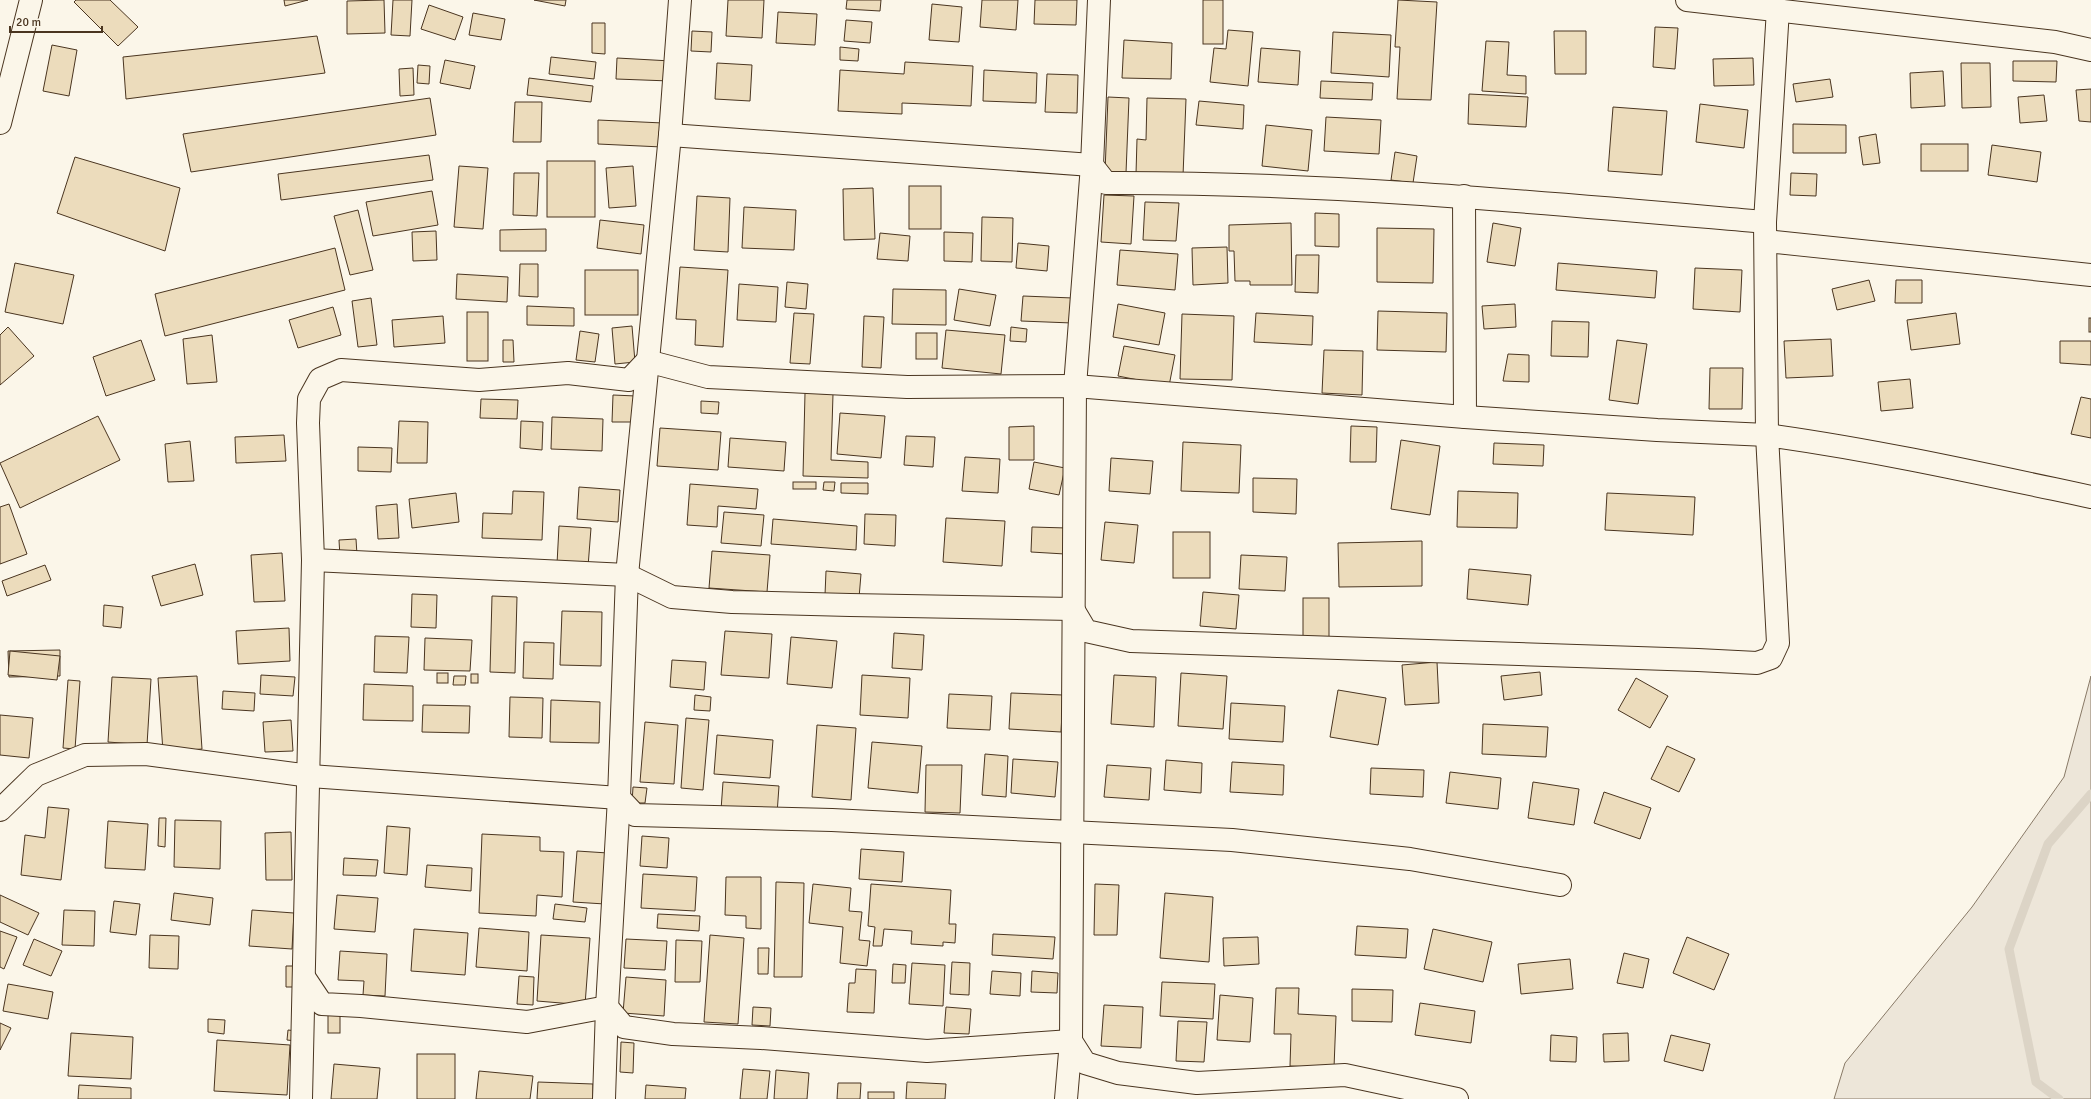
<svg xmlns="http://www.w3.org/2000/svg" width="2091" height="1099" font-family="Signika,sans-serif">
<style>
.green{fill:#ede6d9;stroke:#887966}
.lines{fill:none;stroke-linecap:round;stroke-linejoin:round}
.stream{stroke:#dcd4c6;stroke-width:9}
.building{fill:#ecdcbc;stroke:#4a3520}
.minor-casing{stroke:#4a3520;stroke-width:24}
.tertiary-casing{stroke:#4a3520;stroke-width:24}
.minor{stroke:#fbf6e9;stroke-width:22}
.tertiary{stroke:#fbf6e9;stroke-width:22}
</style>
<rect width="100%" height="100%" fill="#fbf6e9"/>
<polygon class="green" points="2091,676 2091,1099 1834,1099 1845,1063 1972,907 2064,777"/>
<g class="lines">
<polyline class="stream" points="2059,1099 2036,1082 2009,949 2048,844 2091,794"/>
</g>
<g class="building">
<polygon points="76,0 110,0 138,27 118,46 74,2"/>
<polygon points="284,0 308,0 285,6"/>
<polygon points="384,0 385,33 347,34 347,1"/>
<polygon points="393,0 412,0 410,36 391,35"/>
<polygon points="534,0 566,0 565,6"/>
<polygon points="728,0 764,0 762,38 726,36"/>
<polygon points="847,0 881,0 880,11 846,9"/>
<polygon points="982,0 1018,0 1016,30 980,27"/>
<polygon points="1035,0 1077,0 1076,25 1034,24"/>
<rect x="1203" y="0" width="20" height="44"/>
<polygon points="1398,0 1437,2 1431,100 1397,99 1400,47 1395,47"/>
<polygon points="932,4 962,7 959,42 929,40"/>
<polygon points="429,5 463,17 455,40 421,29"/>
<polygon points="778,12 817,14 815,45 776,43"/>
<polygon points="473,13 505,19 501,40 469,35"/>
<polygon points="846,20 872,22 870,43 844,41"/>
<polygon points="592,23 605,23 605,54 592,53"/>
<polygon points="1655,27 1678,28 1675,69 1653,67"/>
<polygon points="1228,30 1253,32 1248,86 1210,82 1214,48 1226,49"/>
<polygon points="692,31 712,32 711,52 691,51"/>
<polygon points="1554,31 1586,31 1586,74 1555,74"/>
<polygon points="1333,32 1391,35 1389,77 1331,73"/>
<polygon points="317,36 325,73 126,99 123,57"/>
<polygon points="1124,40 1172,43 1171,79 1122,78"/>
<polygon points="1486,41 1509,42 1507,75 1526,76 1526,94 1482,91"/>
<polygon points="52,45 77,50 69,96 43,91"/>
<polygon points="840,47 859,49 858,61 840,60"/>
<polygon points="1261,48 1300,51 1298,85 1258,82"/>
<polygon points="551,57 596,62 594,79 549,74"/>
<polygon points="617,58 671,61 670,81 616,79"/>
<polygon points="1753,58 1754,85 1714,86 1713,59"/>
<polygon points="445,60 475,66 470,89 440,83"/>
<polygon points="2013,61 2057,61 2056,82 2013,81"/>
<polygon points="905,62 973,66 971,106 902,103 902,114 838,111 840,70 904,74"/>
<polygon points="717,63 752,65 750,101 715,99"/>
<polygon points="1961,63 1990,63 1991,107 1962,108"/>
<polygon points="418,65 430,66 429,84 417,83"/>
<polygon points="413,68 414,95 400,96 399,69"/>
<polygon points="984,70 1037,73 1036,103 983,101"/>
<polygon points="1943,71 1945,106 1911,108 1910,73"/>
<polygon points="1047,74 1078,75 1077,113 1045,112"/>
<polygon points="529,78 593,86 591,102 527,95"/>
<polygon points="1830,79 1833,97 1796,102 1793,84"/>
<polygon points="1321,81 1373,83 1372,100 1320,98"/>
<polygon points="2091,89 2091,122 2079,121 2076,90"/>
<polygon points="1469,94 1528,97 1526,127 1468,124"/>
<polygon points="2044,95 2047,121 2020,123 2018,97"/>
<polygon points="1108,97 1129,98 1126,173 1105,172"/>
<polygon points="430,98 436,135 191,172 183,134"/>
<polygon points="1147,98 1186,99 1183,176 1136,174 1137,139 1146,140"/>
<polygon points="1199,101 1244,105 1243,129 1196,125"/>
<polygon points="515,102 542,102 541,142 513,142"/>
<polygon points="1700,104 1748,110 1744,148 1696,142"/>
<polygon points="1613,107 1667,111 1662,175 1608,171"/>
<polygon points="1326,117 1381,120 1379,154 1324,151"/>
<polygon points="598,120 663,123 662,147 598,144"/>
<polygon points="1793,124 1846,125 1846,153 1793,153"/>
<polygon points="1266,125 1312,130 1308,171 1262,166"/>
<polygon points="1876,134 1880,163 1863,165 1859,137"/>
<rect x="1921" y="144" width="47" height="27"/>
<polygon points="1992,145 2041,152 2037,182 1988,175"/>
<polygon points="1395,152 1417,156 1413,183 1391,180"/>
<polygon points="429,155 433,180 281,200 278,174"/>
<polygon points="75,157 180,188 165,251 57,213"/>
<rect x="547" y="161" width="48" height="56"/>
<polygon points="459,166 488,168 483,229 454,227"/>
<polygon points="633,166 636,206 609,208 606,168"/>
<polygon points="514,173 539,173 537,216 513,215"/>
<polygon points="1791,173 1817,174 1816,196 1790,195"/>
<rect x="909" y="186" width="32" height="43"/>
<polygon points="873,188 875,239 844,240 843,189"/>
<polygon points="432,191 438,225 373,236 366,202"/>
<polygon points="1104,195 1134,196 1131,244 1101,242"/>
<polygon points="697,196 730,198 728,252 694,250"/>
<polygon points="1145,202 1179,203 1176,241 1143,240"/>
<polygon points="744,207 796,210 794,250 742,248"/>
<polygon points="358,210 373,270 350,275 334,216"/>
<polygon points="1315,213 1339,214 1339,247 1315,246"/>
<polygon points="982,217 1013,218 1012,262 981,261"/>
<polygon points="600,220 644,225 641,254 597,248"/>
<polygon points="1291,223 1292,285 1250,285 1250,281 1235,281 1234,251 1229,251 1229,225"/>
<polygon points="1493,223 1521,228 1515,266 1487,262"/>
<polygon points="1377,228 1434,229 1433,283 1377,282"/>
<polygon points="546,229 546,251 500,251 500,230"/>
<polygon points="436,231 437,260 413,261 412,232"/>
<polygon points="944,232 973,233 972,262 944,261"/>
<polygon points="880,233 910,236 908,261 877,259"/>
<polygon points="1018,243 1049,246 1047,271 1016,268"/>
<polygon points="1227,247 1228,283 1193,285 1192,248"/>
<polygon points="335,248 345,290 165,336 155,294"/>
<polygon points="1120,250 1178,254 1175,290 1117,285"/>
<polygon points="1296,255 1319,255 1318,293 1295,292"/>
<polygon points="15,263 74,275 63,324 5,312"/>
<polygon points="1558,263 1657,271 1655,298 1556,290"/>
<polygon points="520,264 538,264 538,297 519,296"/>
<polygon points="680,267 728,270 723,347 695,345 696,320 676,319"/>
<polygon points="1695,268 1742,270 1740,312 1693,309"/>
<rect x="585" y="270" width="53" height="45"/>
<polygon points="457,274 508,277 507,302 456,299"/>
<polygon points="1869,280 1875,301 1837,310 1832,289"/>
<polygon points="1896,280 1922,280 1922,303 1895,303"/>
<polygon points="787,282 808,284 806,309 785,307"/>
<polygon points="739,284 778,287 776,322 737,320"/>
<polygon points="893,289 946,290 946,325 892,324"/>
<polygon points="959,289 996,295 990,326 954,320"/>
<polygon points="1023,296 1073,298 1072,323 1021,321"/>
<polygon points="371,298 377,345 358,347 352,301"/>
<polygon points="1118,304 1165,313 1159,345 1113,337"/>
<polygon points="1515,304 1516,327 1484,329 1482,306"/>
<polygon points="527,306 574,308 574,326 527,325"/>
<polygon points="333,307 341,335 298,348 289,320"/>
<polygon points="1378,311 1447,313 1446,352 1377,350"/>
<rect x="467" y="312" width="21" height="49"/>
<polygon points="794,313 814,314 810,364 790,363"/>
<polygon points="1256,313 1313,316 1312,345 1254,342"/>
<polygon points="1956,313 1960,344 1911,350 1907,320"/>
<polygon points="1182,314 1234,316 1232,380 1180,379"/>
<polygon points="443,316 445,343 394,347 392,320"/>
<polygon points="864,316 884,317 881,368 862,367"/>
<rect x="2089" y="318" width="2" height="14"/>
<polygon points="1552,321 1589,322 1588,357 1551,356"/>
<polygon points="632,326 635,362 615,364 612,328"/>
<polygon points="8,327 34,356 0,385 0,335"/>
<polygon points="1011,327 1027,329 1026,342 1010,341"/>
<polygon points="946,330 1005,335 1001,374 942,368"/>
<polygon points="580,331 599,334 595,362 576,360"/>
<rect x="916" y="333" width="21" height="26"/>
<polygon points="212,335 217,382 187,384 183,339"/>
<polygon points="1831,339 1833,376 1786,378 1784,341"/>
<polygon points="141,340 155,380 106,396 93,357"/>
<polygon points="503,340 513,340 514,362 503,362"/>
<polygon points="1617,340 1647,344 1638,404 1609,400"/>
<polygon points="2060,341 2091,341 2091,365 2060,363"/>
<polygon points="1124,346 1175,355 1169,386 1118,376"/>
<polygon points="1324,350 1363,351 1362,395 1322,393"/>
<polygon points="1508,354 1529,355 1529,382 1503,381"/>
<polygon points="1710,368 1743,368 1742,409 1709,409"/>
<polygon points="1910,379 1913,408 1881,411 1878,382"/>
<polygon points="805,393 833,394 831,460 868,462 868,478 803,476"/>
<polygon points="613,395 636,396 635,422 612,422"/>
<polygon points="2081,397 2091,399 2091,438 2071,434"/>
<polygon points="481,399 518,400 517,419 480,418"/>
<polygon points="701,401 719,402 718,414 701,413"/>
<polygon points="840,413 885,416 881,458 837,454"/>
<polygon points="98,416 120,460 20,508 0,463"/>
<polygon points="552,417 603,419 602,451 551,449"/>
<polygon points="399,421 428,422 427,463 397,463"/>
<polygon points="521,421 543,422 542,450 520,448"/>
<polygon points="1034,426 1034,460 1009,460 1009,427"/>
<polygon points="1351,426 1377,427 1376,462 1350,462"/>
<polygon points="660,428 721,432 718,470 657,466"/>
<polygon points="284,435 286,461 236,463 235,437"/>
<polygon points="906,436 935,437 933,467 904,465"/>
<polygon points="730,438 786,442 784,471 728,467"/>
<polygon points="1401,440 1440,446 1430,515 1391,509"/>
<polygon points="190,441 194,481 168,482 165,444"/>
<polygon points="1183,442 1241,445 1239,493 1181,491"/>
<polygon points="1494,443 1544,445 1543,466 1493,464"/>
<polygon points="358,447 392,448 391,472 358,471"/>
<polygon points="965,457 1000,459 998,493 962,491"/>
<polygon points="1111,458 1153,461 1150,494 1109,491"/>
<polygon points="1034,462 1065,468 1059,495 1029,489"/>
<polygon points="1253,478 1297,479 1296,514 1253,512"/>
<rect x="793" y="482" width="23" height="7"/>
<polygon points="824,482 835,482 834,491 823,490"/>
<polygon points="841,483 868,483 868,494 841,493"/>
<polygon points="690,484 758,489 756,509 718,506 717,527 687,525"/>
<polygon points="579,487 620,490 618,522 577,519"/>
<polygon points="513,491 544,492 542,540 482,538 483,513 512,514"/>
<polygon points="1458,491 1518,493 1517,528 1457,527"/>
<polygon points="456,493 459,522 412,528 409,499"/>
<polygon points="1607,493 1695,497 1693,535 1605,530"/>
<polygon points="9,504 27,554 0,564 0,507"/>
<polygon points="397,504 399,538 378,539 376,506"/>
<polygon points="724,512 764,515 761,546 721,543"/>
<polygon points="865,514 896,515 895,546 864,544"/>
<polygon points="946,518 1005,521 1002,566 943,562"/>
<polygon points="773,519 857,526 856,550 771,544"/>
<polygon points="1105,522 1138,525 1134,563 1101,560"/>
<polygon points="559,526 591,528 588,567 557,564"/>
<polygon points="1032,527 1067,528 1065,554 1031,552"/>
<rect x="1173" y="532" width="37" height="46"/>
<polygon points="356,539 357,555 340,557 339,540"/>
<polygon points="1422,541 1422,586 1339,587 1338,543"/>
<polygon points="712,551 770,555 767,592 709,588"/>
<polygon points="282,553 285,601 254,602 251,555"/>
<polygon points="1241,555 1287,557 1285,591 1239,589"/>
<polygon points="195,564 203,595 161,606 152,576"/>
<polygon points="45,565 51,580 7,596 2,581"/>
<polygon points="1469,569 1531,575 1528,605 1467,599"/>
<polygon points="826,571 861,574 859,598 825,595"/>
<polygon points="1203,592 1239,595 1236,629 1200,626"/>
<polygon points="412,594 437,595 436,628 411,627"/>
<polygon points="492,596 517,597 515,673 490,672"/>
<rect x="1303" y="598" width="26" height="39"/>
<polygon points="104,605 123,607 121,628 103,626"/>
<polygon points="562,611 602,612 601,666 560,665"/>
<polygon points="289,628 290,661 238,664 236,631"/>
<polygon points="725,631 772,634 769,678 721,675"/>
<polygon points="894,633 924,635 922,670 892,668"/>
<polygon points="375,636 409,637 407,673 374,672"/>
<polygon points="791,637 837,641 832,688 787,684"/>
<polygon points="425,638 472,640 470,671 424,670"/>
<polygon points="524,642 554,643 553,679 523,678"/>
<polygon points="60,650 60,676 9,677 8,651"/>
<polygon points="10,651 60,656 57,680 8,675"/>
<polygon points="672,660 706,662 704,690 670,687"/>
<polygon points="1437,662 1439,703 1405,705 1402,665"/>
<polygon points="1540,672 1542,695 1504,700 1501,676"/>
<rect x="437" y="673" width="11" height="10"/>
<polygon points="1181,673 1227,676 1223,729 1178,726"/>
<rect x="471" y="674" width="7" height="9"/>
<polygon points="261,675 295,677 293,696 260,694"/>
<polygon points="862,675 910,678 908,718 860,715"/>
<polygon points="1114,675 1156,677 1154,727 1111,724"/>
<polygon points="197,676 202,749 163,752 158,678"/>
<polygon points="454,676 466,676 465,685 453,685"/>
<polygon points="112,677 151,679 147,745 108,742"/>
<polygon points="1636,678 1668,696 1650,728 1618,710"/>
<polygon points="68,680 80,681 75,749 63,748"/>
<polygon points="364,684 413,686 413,721 363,720"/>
<polygon points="1338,690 1386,698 1378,745 1330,737"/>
<polygon points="223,691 255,693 254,711 222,709"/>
<polygon points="1011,693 1063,695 1061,732 1009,729"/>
<polygon points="949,694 992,696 990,730 947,728"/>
<polygon points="695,695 711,697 710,711 694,710"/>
<polygon points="510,697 543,698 542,738 509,737"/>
<polygon points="551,700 600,702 599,743 550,742"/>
<polygon points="1231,703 1285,706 1283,742 1229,739"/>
<polygon points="423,705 470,706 469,733 422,732"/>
<polygon points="0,715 33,718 29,758 0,755"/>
<polygon points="686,718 709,720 703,790 681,788"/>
<polygon points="291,720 293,751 265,752 263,722"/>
<polygon points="645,722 678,725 674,784 640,782"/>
<polygon points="1483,724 1548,727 1546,757 1482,754"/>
<polygon points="817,725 856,728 851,800 812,797"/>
<polygon points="717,735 773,740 770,778 714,774"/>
<polygon points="872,742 922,746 918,793 868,788"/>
<polygon points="1667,746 1695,759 1679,792 1651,779"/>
<polygon points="985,754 1008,756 1006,797 982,795"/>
<polygon points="1013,759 1058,762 1055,797 1011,793"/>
<polygon points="1166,760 1202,763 1201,793 1164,790"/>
<polygon points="1232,762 1284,765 1283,795 1230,792"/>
<polygon points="926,765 962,765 960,813 925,812"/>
<polygon points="1107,765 1151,768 1149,800 1104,797"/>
<polygon points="1371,768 1424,770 1423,797 1370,794"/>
<polygon points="1450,772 1501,778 1498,809 1446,803"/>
<polygon points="723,782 779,786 777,814 721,810"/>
<polygon points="1533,782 1579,789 1574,825 1528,818"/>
<polygon points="633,787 647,788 645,803 632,803"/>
<polygon points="1604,792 1651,808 1640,839 1594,823"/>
<polygon points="48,807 69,809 61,880 21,875 25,835 45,838"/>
<polygon points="159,818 166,818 165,847 158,846"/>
<polygon points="175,820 221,821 220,869 174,867"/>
<polygon points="108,821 148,824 145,870 105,868"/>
<polygon points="387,826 410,828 407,875 384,873"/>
<polygon points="291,832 292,880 266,880 265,833"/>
<polygon points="482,834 540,837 540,851 564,852 562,897 537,895 536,916 479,913"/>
<polygon points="642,836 669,838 667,868 640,866"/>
<polygon points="861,849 904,852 902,882 859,879"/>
<polygon points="577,851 608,853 605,904 573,902"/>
<polygon points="344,858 378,860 376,876 343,875"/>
<polygon points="427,865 472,868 471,891 425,887"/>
<polygon points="643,874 697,877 695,911 641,908"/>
<polygon points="726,877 761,877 761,929 746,928 746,916 725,915"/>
<polygon points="776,882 804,883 802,977 774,977"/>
<polygon points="813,884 851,888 849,911 862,912 859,940 870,941 867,966 840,963 843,927 809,923"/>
<polygon points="871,884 951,890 949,924 956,924 955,943 943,942 943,946 911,944 912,931 884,929 882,946 873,946 875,927 868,926"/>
<polygon points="1095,884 1119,885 1117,935 1094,935"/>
<polygon points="174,893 213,898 210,925 171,920"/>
<polygon points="1165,893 1213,897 1209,962 1160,958"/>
<polygon points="0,895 39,913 28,935 0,922"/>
<polygon points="337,895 378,898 375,932 334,929"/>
<polygon points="114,901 140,904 136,935 110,932"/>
<polygon points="555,904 587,908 585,922 553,919"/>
<polygon points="64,910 95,911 94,946 62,945"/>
<polygon points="252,910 294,913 292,949 249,946"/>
<polygon points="658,914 700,916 699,931 657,928"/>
<polygon points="1357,926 1408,929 1406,958 1355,955"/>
<polygon points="479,928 529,932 527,971 476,967"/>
<polygon points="414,929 468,933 465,975 411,971"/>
<polygon points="1433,929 1492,942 1483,982 1424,969"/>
<polygon points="0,931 17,937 4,969 0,967"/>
<polygon points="993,934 1055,937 1053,959 992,955"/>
<polygon points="150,935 179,936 178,969 149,968"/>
<polygon points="541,935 590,938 585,1005 537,1001"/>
<polygon points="710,935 744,938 738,1024 704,1022"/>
<polygon points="1258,937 1259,964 1224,966 1223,938"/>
<polygon points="1687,937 1729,954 1714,990 1673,973"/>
<polygon points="34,939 62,951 51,976 23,965"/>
<polygon points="626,939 667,941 665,970 624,968"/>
<polygon points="676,940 702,941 700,982 675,982"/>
<polygon points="758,948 769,948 768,974 758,974"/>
<polygon points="340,951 387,954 385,996 363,995 364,981 338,980"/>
<polygon points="1624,953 1649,959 1643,988 1617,983"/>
<polygon points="1570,959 1573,989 1521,994 1518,964"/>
<polygon points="952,962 970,963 969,995 950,994"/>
<polygon points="912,963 945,965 943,1006 909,1004"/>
<polygon points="893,964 906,965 905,983 892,983"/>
<polygon points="286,966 297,966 296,987 286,987"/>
<polygon points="856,969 876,970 874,1013 847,1012 849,983 855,983"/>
<polygon points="992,971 1021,973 1020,996 990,994"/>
<polygon points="1032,971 1058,973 1057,993 1031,992"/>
<polygon points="519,976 534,977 533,1005 517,1004"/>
<polygon points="626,977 666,980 664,1016 623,1013"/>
<polygon points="1162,982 1215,984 1213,1019 1160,1016"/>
<polygon points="8,984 53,992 48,1019 3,1011"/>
<polygon points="1276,988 1299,988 1298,1014 1336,1016 1334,1068 1290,1066 1291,1034 1274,1034"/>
<polygon points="1352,989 1393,990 1392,1022 1352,1021"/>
<polygon points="1220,995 1253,998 1250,1042 1217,1040"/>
<polygon points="1420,1003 1475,1011 1471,1043 1415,1035"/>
<polygon points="1104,1005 1143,1007 1141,1048 1101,1046"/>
<polygon points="753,1007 771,1008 770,1026 752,1025"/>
<polygon points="946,1007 971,1009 969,1034 944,1033"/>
<rect x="328" y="1013" width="12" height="20"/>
<polygon points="208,1019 225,1020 224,1034 208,1032"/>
<polygon points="1178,1021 1207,1022 1204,1062 1176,1061"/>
<polygon points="0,1023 11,1028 0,1050"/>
<polygon points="288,1030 297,1031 296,1041 287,1040"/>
<polygon points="71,1033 133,1037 131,1079 68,1076"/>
<polygon points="1628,1033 1629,1061 1604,1062 1603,1034"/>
<polygon points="1551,1035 1577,1037 1576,1062 1550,1061"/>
<polygon points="1671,1035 1710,1044 1703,1071 1664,1061"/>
<polygon points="217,1040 290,1045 287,1095 214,1091"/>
<polygon points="621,1042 634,1043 633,1073 620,1072"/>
<rect x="417" y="1054" width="38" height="45"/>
<polygon points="334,1064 380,1068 377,1099 331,1099"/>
<polygon points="743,1069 770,1071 767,1099 740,1099"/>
<polygon points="776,1070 809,1073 807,1099 774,1099"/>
<polygon points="479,1071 533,1076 530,1099 476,1099"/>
<polygon points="538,1082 593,1084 593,1099 537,1099"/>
<polygon points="907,1082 946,1084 945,1099 906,1099"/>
<polygon points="838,1083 861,1083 860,1099 837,1099"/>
<polygon points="79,1085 131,1088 131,1099 78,1099"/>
<polygon points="646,1085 686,1088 685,1099 645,1099"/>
<rect x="868" y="1092" width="26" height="7"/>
</g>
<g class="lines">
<g class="minor-casing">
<g id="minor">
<polyline points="1687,0 2055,42 2091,50"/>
<path d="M670,135l422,30 14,18c220,-1 440,20 659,39"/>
<polyline points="1464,196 1465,417"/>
<polyline points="1766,241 2091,275"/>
<path d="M313,560l314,15 45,22 60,5 118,3 223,4 13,22 45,10 567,19 59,3 14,-5 7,-15 -11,-208c109,15 216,39 324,62"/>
<polyline points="0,810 36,775 85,755 146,754 310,776 619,798 635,815 832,820 1232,840 1410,859 1560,885"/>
<polyline points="304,977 322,1004 361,1006 527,1022 607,1007 624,1027 673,1034 761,1038 927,1051 1071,1041 1085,1063 1118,1073 1197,1083 1345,1075 1457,1099"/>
<polyline points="301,1099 313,560 308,423 309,399 320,379 341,370 479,380 568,373 629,380 647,361 708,377 907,387 1075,386 1465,417 1657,430 1767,435 1765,222 1778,9"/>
<polyline points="604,1099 607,1007 619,798 627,575 670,135 680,0"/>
<polyline points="1066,1099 1071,1041 1075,386 1092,165 1099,0"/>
</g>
</g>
<g class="tertiary-casing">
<polyline id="tertiary" points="0,123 31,0"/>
</g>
<use href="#minor" class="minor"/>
<use href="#tertiary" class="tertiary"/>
</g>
<path d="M10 26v6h92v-6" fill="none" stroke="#4a3520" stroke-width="2"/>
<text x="16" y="26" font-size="12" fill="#4a3520" stroke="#fbf6e9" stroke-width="3" paint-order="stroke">20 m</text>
</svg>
